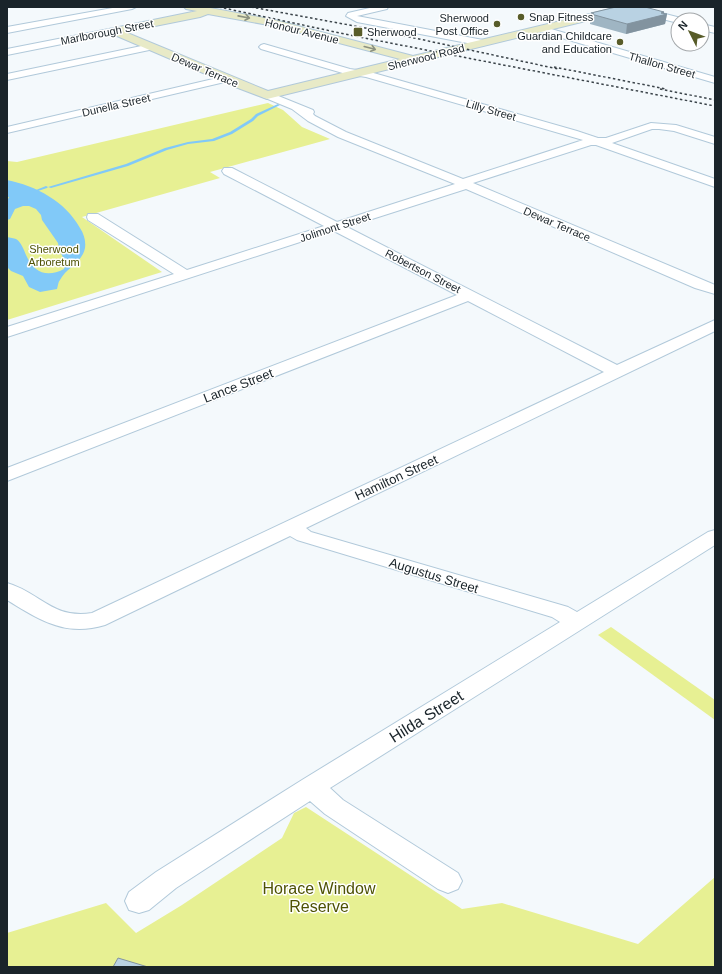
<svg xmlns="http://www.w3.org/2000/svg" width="722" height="974" font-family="Arial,sans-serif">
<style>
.green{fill:#e7f093}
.water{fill:#81c9f8}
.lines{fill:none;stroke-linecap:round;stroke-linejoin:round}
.stream{fill:#81c9f8;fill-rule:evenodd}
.street-casing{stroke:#b1c9da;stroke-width:2}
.secondary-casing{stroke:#b1c9da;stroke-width:2}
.street{fill:#fff;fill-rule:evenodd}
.secondary{fill:#e8eac7;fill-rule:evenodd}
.rail{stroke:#3b444a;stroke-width:1.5;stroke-dasharray:2.5 2.5;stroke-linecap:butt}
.wall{fill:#9fb5c3}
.shaded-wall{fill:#82939f}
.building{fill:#b9d2e3;stroke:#82939f}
.oneway{stroke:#8b9180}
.poi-dot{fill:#585c29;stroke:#fff;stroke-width:1.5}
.labels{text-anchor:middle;stroke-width:3;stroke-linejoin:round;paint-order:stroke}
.far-poi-label{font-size:11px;fill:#1a242a;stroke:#fff;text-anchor:start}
.far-street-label{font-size:11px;fill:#1a242a;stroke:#fff}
.far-park-label{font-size:11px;fill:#4e5204;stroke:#fff}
.street-label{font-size:13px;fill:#1a242a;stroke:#fff}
.near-street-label{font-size:16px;fill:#1a242a;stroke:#fff}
.near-park-label{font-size:16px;fill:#4e5204;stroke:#fff}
</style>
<rect width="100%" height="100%" fill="#f4f9fc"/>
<g class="green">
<polygon points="268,103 283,110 302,127 330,139 210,172 220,178 82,217 162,272 7,320 7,161 17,162"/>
<polygon points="611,627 715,700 715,720 598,635"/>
<polygon points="306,807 462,909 502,903 638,944 715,877 715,967 7,967 7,933 106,903 136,933 182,905 282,838 294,813"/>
</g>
<path class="water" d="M7,180c29,6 58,21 73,48 4,6 6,13 5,20 -3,15 -19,20 -25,32 -2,2 -2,6 -3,9l-17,3 -11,-5 -6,-11 -12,-5 -4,-4v-30c3,1 7,1 9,2 5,3 8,11 10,16 8,18 21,23 38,14l2,-7 -6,-10 -2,-9 -16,-23 -1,-5 -5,-6 -7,-3h-6l-8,3 -5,10 -3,1v-19l2,-4h-2z"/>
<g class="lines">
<g class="stream">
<polygon points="278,104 280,105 258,116 253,121 232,134 214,141 188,144 167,150 128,166 51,188 48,187 126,164 165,148 188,142 212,139 230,132 251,119 256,114"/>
<polygon points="46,186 48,187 47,188 38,191 36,190"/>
</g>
<g class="street-casing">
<g id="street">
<polygon points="118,7 136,7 132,9 7,33 7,27"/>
<polygon points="374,7 388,7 387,9 357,16 483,40 488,43 483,46 357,22 346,16 348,13"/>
<polygon points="642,8 681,18 682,20 678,20 678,23 639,13 638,11 639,9"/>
<polygon points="702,24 715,27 715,33 702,30"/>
<polygon points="541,26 715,77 715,83 538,31 537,29"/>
<polygon points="114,28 117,29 118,31 117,33 7,55 7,49"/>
<polygon points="151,44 154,45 156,47 154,49 7,80 7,74"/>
<path d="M264,44l86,25 20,3 207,59 21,7h8l45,-15 25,2 39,12v7l-41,-13 -15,-2h-7l-40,14 103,36v8l-119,-42h-5l-118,38 242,102v9l-20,-6 -229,-99 -119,38 270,138 98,-45v11l-409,197 5,4 257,75 9,5 131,-80 7,-2v15l-385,243 13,12 115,73 4,8 -4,8 -10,4 -10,-4 -113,-75 -15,-13 -134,87 -27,22 -10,3 -10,-3 -4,-9 4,-9 27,-20 146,-92 258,-158 -8,-5 -255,-77 -7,-4 -185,89c-40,12 -65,-5 -98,-25v-17c32,9 47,37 85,30l512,-241 -136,-71 -461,180v-13l450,-173 -123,-64 -327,106v-10l167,-53 -86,-54 -1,-3 1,-3h10l89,56 137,-44 -100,-52 -2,-3 2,-3h8l105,54 118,-38 -117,-47 -30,-16 -16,-12 -29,-12 -1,-2 1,-2h8l42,17 1,2 -1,2 2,2 31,16 117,47 120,-39 -217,-63 -20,-3 -85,-25 -2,-2 2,-2z"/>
<polygon points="226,76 229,77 231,79 229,81 7,133 7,127"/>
</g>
</g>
<g class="secondary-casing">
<path id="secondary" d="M184,7h21l70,13 138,36 206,-49h17l-5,3 -364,89 -29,-11 -128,-55 -1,-2 5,-3 83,-17 -11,-2zM208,14l66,12 126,33 -132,32 -143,-59 75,-15z"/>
</g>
<use href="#street" class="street"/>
<use href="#secondary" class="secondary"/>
<g class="rail">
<polyline points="219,7 354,36 715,106"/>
<polyline points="251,7 382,31 558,69"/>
<polyline points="554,67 666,89"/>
<polyline points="660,89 715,100"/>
</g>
</g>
<polygon class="wall" points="664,12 664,14 667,14 665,24 626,34 590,24 590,22 591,13"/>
<polygon class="shaded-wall" points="664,12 664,15 667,14 665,24 626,34 627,24"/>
<g class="building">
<polygon points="616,7 645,7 664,12 661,13 667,14 627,24 591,14 594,14 591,13"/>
<polygon points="118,958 148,967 113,967"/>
</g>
<defs><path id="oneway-shaft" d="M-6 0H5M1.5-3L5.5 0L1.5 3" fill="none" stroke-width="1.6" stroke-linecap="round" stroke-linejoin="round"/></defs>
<g class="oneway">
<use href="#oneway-shaft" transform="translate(244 17) rotate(11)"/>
<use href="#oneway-shaft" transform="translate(370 48) rotate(15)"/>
</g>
<g class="poi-dot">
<circle cx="521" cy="17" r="4"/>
<circle cx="497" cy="24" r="4"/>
<rect x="353" y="27" width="10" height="10" rx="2"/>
<circle cx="620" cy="42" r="4"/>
</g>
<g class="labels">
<g class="far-poi-label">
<text x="529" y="21">Snap Fitness</text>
<text x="489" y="22" text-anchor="end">Sherwood<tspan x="489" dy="13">Post Office</tspan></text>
<text x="367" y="36">Sherwood</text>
<text x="612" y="40" text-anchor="end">Guardian Childcare<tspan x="612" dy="13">and Education</tspan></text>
</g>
<g class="far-street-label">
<text transform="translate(302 31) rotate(14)" y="4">Honour Avenue</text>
<text transform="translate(107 32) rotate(-11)" y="4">Marlborough Street</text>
<text transform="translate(426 57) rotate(-14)" y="4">Sherwood Road</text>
<text transform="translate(662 65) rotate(16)" y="4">Thallon Street</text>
<text transform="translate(205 70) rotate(23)" y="4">Dewar Terrace</text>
<text transform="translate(116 105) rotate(-13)" y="4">Dunella Street</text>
<text transform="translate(491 110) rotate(16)" y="4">Lilly Street</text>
<text transform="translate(557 224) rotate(23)" y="4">Dewar Terrace</text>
<text transform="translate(335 227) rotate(-18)" y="4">Jolimont Street</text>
<text transform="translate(423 271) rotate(27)" y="4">Robertson Street</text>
</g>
<g class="far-park-label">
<text x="54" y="253">Sherwood<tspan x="54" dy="13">Arboretum</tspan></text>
</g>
<g class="street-label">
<text transform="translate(238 385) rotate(-21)" y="5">Lance Street</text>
<text transform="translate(396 477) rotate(-25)" y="5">Hamilton Street</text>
<text transform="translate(434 575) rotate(17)" y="5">Augustus Street</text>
</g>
<g class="near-street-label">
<text transform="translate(426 716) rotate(-32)" y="6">Hilda Street</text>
</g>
<g class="near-park-label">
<text x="319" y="894">Horace Window<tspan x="319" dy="18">Reserve</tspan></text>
</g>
</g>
<rect width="722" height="974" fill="none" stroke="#1a242a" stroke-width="16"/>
<g transform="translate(690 32) rotate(312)"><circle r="19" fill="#ffffff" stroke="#a3a7aa"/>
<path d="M0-3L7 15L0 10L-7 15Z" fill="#585c29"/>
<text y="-6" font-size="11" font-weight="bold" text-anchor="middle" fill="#1a242a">N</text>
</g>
</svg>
